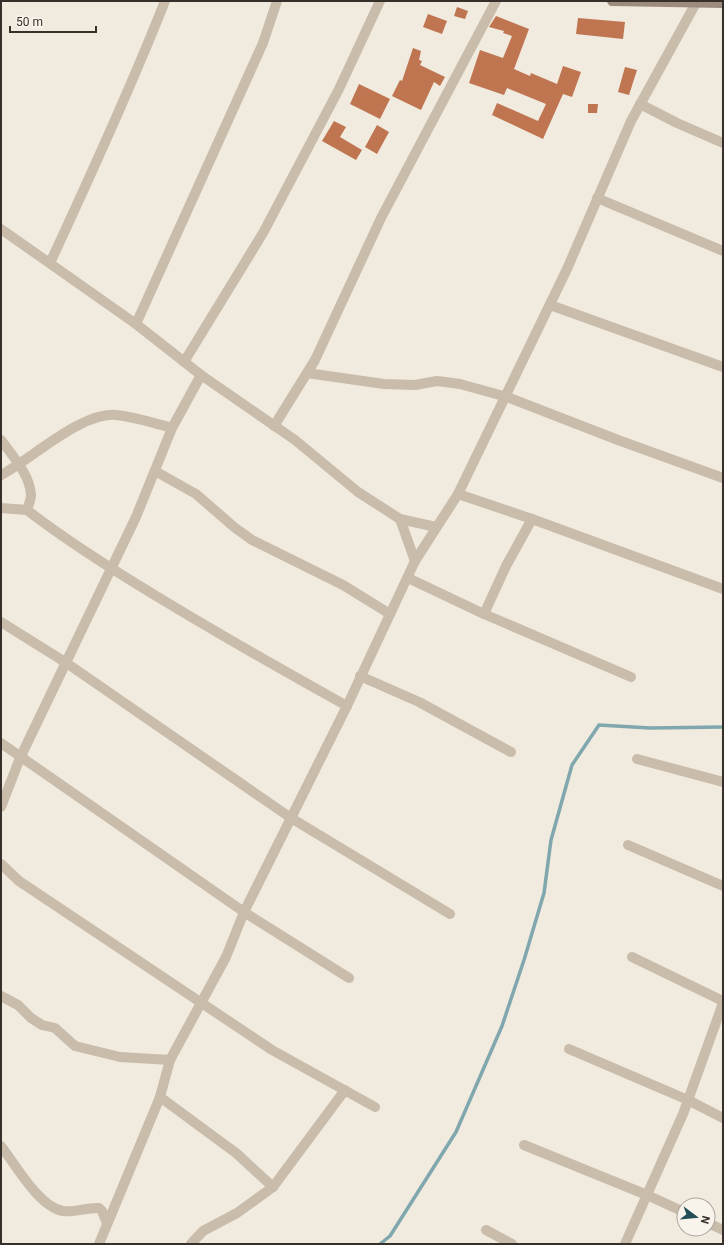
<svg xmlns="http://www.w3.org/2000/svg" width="724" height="1245" font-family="Roboto,sans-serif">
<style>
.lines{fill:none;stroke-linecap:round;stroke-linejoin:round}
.stream{stroke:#7fa7ad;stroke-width:3.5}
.building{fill:#bf7550}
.street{stroke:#c9bcab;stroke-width:10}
.secondary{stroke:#9d8b7d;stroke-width:10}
</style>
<rect width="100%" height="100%" fill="#f1eadf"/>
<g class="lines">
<polyline class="stream" points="380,1244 390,1236 456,1132 502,1026 524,960 544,893 551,840 572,765 599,725 650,728 723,727"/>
</g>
<g class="building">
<polygon points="457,7 468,11 465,19 454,16"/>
<polygon points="428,14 447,21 442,34 423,27"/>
<polygon points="496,16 529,29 514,69 530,76 531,73 557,84 563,66 581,72 572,97 563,94 543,139 492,115 497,103 538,121 546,104 507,88 504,95 469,83 480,50 503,58 512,36 503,33 504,31 489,27"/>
<polygon points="578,18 625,22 623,39 576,34"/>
<polygon points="413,48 421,51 419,60 422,61 420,65 445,77 440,86 434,82 421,110 392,96 400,80 402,81"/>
<polygon points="625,67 637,70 629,95 618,92"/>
<polygon points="359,84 390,99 380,119 350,104"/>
<polygon points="588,104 598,104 597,113 588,113"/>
<polygon points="334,121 346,127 340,137 362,150 356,160 322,141"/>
<polygon points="377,125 389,132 377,154 365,147"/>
</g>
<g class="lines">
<g class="street">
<polyline points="640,104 677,123 723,143"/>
<polyline points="597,198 723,251"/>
<polyline points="1,229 136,324 201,375 295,440 358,492 400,519 436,527"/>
<path d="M50,263c40,-86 80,-173 115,-262"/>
<polyline points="550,305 723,367"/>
<polyline points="136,324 263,43 277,1"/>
<polyline points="184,362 263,233 339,89 380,1"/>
<polyline points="307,373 384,384 415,385 437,381 460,384 507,397 618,440 723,478"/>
<polyline points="274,426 315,360 381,218 496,1"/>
<path d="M1,440c11,15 29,35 30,55 0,5 -3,11 -4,15 40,31 83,58 126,84 64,39 129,76 194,112"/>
<polyline points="155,471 196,494 234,527 252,540 343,585 390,614"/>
<path d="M1,475c32,-17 80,-63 115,-60 19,2 38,8 56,13"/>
<polyline points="458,494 532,519 723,589"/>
<polyline points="1,508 27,510"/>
<polyline points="400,519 415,561"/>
<polyline points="408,578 484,614 631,677"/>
<polyline points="484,614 506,566 532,519"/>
<polyline points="1,622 65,662 291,818 450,914"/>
<polyline points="360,676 419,702 511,752"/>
<polyline points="1,743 244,912 349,978"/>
<polyline points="637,759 723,782"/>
<polyline points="1,807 20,758 136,517 172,428 201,375"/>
<polyline points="628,845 723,886"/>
<polyline points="1,864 19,881 272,1050 375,1107"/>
<polyline points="632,957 723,1001"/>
<polyline points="1,996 18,1005 31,1018 42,1025 55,1028 75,1046 120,1057 170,1060"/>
<polyline points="569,1049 688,1100 723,1118"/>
<polyline points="160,1097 236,1153 273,1187"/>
<polyline points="524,1145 647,1195 684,1212"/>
<path d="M1,1146c14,18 38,61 62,65 12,2 24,-4 36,-3l3,3 5,12"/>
<polyline points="708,1223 723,1230"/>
<polyline points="486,1230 512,1244"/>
<polyline points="99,1244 160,1097 170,1060 226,957 244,912 347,706 415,561 458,494 567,269 631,121 697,1"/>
<polyline points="191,1244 203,1231 237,1213 273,1187 345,1090"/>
<polyline points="625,1244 683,1114 723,1003"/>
</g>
<polyline class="secondary" points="612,1 723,3"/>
</g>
<rect width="724" height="1245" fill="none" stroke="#372f2a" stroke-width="4"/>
<g transform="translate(696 1217) rotate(106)"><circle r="19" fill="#f9f4eb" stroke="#aba59e"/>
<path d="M0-3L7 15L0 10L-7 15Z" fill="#224e57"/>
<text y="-6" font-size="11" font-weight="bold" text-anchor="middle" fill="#372f2a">N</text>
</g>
<path d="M10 26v6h86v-6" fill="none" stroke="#372f2a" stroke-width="2"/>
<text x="16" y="26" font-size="12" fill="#372f2a" stroke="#f9f4eb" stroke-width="3" paint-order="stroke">50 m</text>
</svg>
